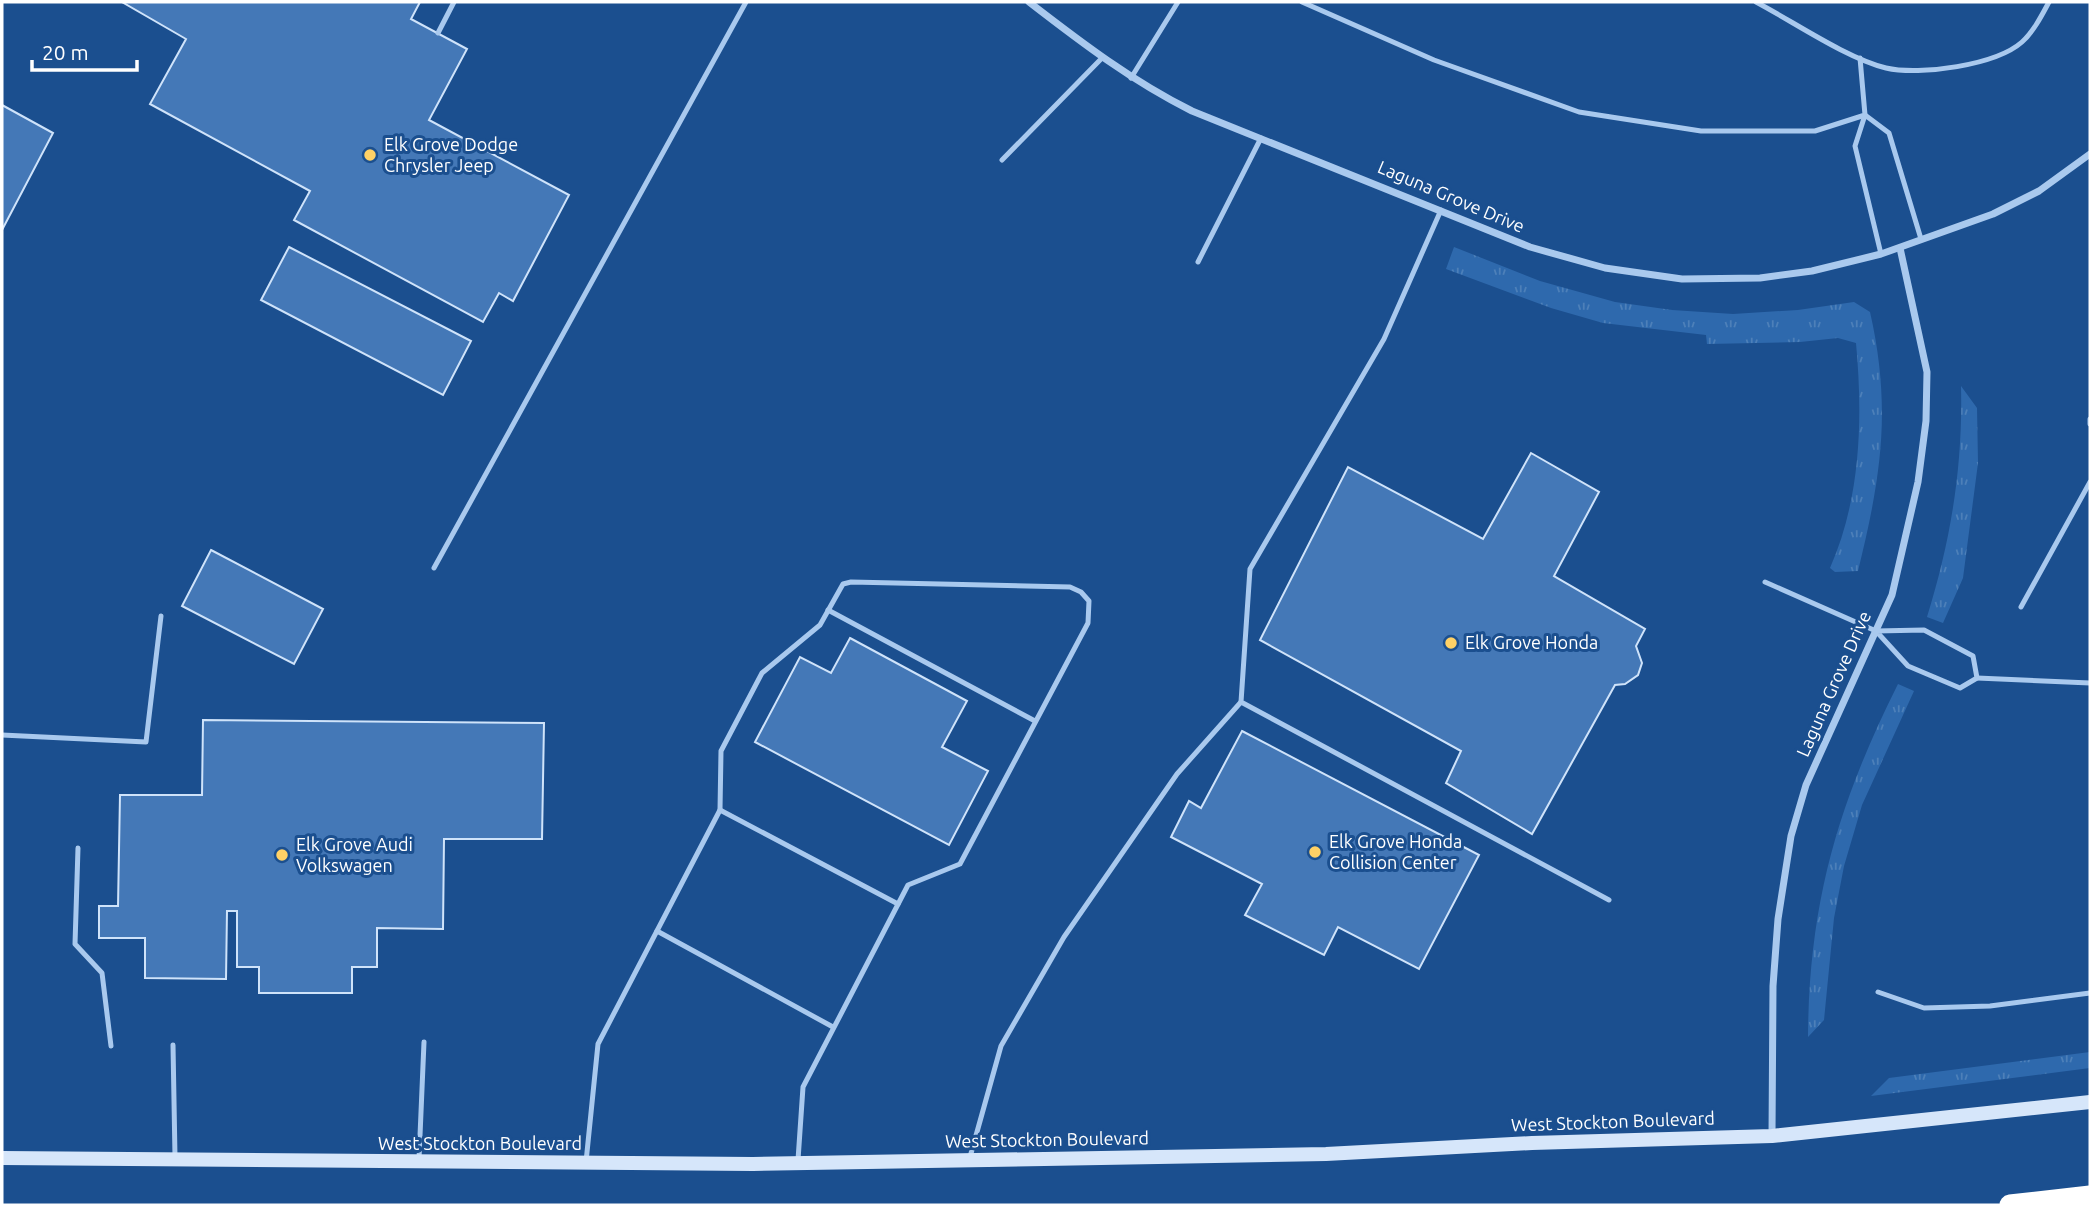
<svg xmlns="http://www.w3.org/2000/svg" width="2092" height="1207" font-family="Ubuntu,sans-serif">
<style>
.grass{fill:url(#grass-tufts)}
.building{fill:#4478b7;stroke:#cfe3fa;stroke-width:2}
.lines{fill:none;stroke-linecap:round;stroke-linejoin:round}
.lane{stroke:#a9c9ee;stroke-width:5}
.street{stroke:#a9c9ee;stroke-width:7}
.secondary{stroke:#d6e6fa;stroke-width:14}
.highway{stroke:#fff;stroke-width:21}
.poi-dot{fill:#ffd166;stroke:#1b4f8f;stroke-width:2.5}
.labels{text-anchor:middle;stroke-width:6;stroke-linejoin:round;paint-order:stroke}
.poi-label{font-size:18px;fill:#fff;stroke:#1b4f8f;text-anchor:start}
.street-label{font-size:18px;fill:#fff;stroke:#1b4f8f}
</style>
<defs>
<pattern id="grass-tufts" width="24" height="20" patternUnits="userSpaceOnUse" patternTransform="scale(1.75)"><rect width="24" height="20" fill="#2e69ad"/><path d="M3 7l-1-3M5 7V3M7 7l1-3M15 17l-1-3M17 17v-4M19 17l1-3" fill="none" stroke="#4d80b9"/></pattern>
</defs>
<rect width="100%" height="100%" fill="#1b4f8f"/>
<g class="grass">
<path d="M1454,247l86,34 75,21 57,8 61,4 65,-4 56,-8 16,10c22,97 11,165 -12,259l-23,1 -5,-4c31,-70 33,-150 26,-225l-18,-5 -38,4 -93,2 -1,-9 -103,-12 -52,-15 -105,-39z"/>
<path d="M1961,386l16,22 1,55 -15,115 -20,45 -16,-6c24,-77 36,-151 34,-231z"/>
<path d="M1898,684l16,7 -52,114 -18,61 -10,52 -10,102 -16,17c1,-135 30,-233 90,-353z"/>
<polygon points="2090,1052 2090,1068 1871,1096 1889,1078"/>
</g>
<g class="building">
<polygon points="122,2 420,2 411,19 467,49 429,120 569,195 513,301 499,293 483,322 294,220 310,191 150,104 186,39"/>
<polygon points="2,105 53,133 2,230"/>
<polygon points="289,247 471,341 443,395 261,300"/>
<polygon points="1531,453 1599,492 1554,576 1645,629 1636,646 1642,663 1638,675 1625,684 1615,685 1532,834 1446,783 1461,751 1260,640 1348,467 1483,539"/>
<polygon points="211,550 323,609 294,664 182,606"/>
<polygon points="850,638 967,701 942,747 988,771 949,845 755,742 800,657 831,673"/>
<polygon points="203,720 544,723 542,839 444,839 443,929 377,928 377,967 352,967 352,993 259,993 259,967 237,967 237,911 227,911 226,979 145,978 145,938 99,938 99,906 118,906 120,795 202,795"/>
<polygon points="1242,731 1479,855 1419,969 1338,927 1324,955 1245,915 1262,884 1171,837 1189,801 1201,808"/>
</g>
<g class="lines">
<g class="lane">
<polyline points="1302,2 1434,60 1579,112 1701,131 1815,131 1865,115 1860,58"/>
<path d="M1756,2c38,20 90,56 130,66 34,8 110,-3 136,-26 12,-11 20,-27 27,-40"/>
<polyline points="438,33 454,2"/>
<polyline points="1131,78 1178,2"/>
<polyline points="1002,160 1101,59"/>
<polyline points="1441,210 1384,339 1250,569 1241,702 1609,900"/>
<polyline points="1881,254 1855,146 1865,115 1889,133 1921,239"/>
<polyline points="1198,262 1261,138"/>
<polyline points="2090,419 2090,424"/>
<polyline points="434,568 746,2"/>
<polyline points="1765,582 1876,631 1908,666 1960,688 1977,678 1973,656 1924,630 1876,631"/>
<polyline points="2021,607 2090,482"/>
<polyline points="828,610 1035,721"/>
<polyline points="1977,678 2090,683"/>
<polyline points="2,735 146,742 161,616"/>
<polyline points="720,810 898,904"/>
<polyline points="78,848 75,944 102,973 111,1046"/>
<polyline points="657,931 833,1027"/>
<polyline points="1878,992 1924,1008 1990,1006 2090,993"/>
<polyline points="173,1045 175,1157"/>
<polyline points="970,1157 1001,1046 1064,937 1177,774 1241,702"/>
<polyline points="419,1159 424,1042"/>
<polyline points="586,1162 598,1044 720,810 721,751 762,673 820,625 843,584 851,582 1070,587 1081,592 1089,601 1088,623 960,864 908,885 803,1087 798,1160"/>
</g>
<g class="street">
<path d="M1029,2c53,41 103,79 163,109l338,136 75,21 77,11 78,-1 52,-7 69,-17 112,-40 46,-23 51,-37"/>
<polyline points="1772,1135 1773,986 1778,919 1791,836 1806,785 1892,595 1918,482 1926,421 1927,372 1900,248"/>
</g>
<polyline class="secondary" points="2,1158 753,1164 1326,1154 1532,1143 1772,1136 2090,1102"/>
<polyline class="highway" points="2010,1205 2090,1196"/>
</g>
<g class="poi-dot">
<circle cx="370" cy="155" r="7"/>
<circle cx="1451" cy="643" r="7"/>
<circle cx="1315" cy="852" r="7"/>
<circle cx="282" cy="855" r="7"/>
</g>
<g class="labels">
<g class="poi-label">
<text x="384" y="151">Elk Grove Dodge<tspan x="384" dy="21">Chrysler Jeep</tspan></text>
<text x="1465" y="649">Elk Grove Honda</text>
<text x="1329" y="848">Elk Grove Honda<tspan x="1329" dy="21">Collision Center</tspan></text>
<text x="296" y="851">Elk Grove Audi<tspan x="296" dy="21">Volkswagen</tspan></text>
</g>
<g class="street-label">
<text transform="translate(1451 197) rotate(23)" y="6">Laguna Grove Drive</text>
<text transform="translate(1834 684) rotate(-66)" y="6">Laguna Grove Drive</text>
<text transform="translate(1613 1122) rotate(-2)" y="6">West Stockton Boulevard</text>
<text transform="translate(1047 1140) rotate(-1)" y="6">West Stockton Boulevard</text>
<text x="480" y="1150">West Stockton Boulevard</text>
</g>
</g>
<rect width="2092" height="1207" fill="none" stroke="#ffffff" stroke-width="7"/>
<path d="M32 60v10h105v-10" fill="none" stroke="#ffffff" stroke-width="3.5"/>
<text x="42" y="60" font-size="21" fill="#ffffff" stroke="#1b4f8f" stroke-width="5" paint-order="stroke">20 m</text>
</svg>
